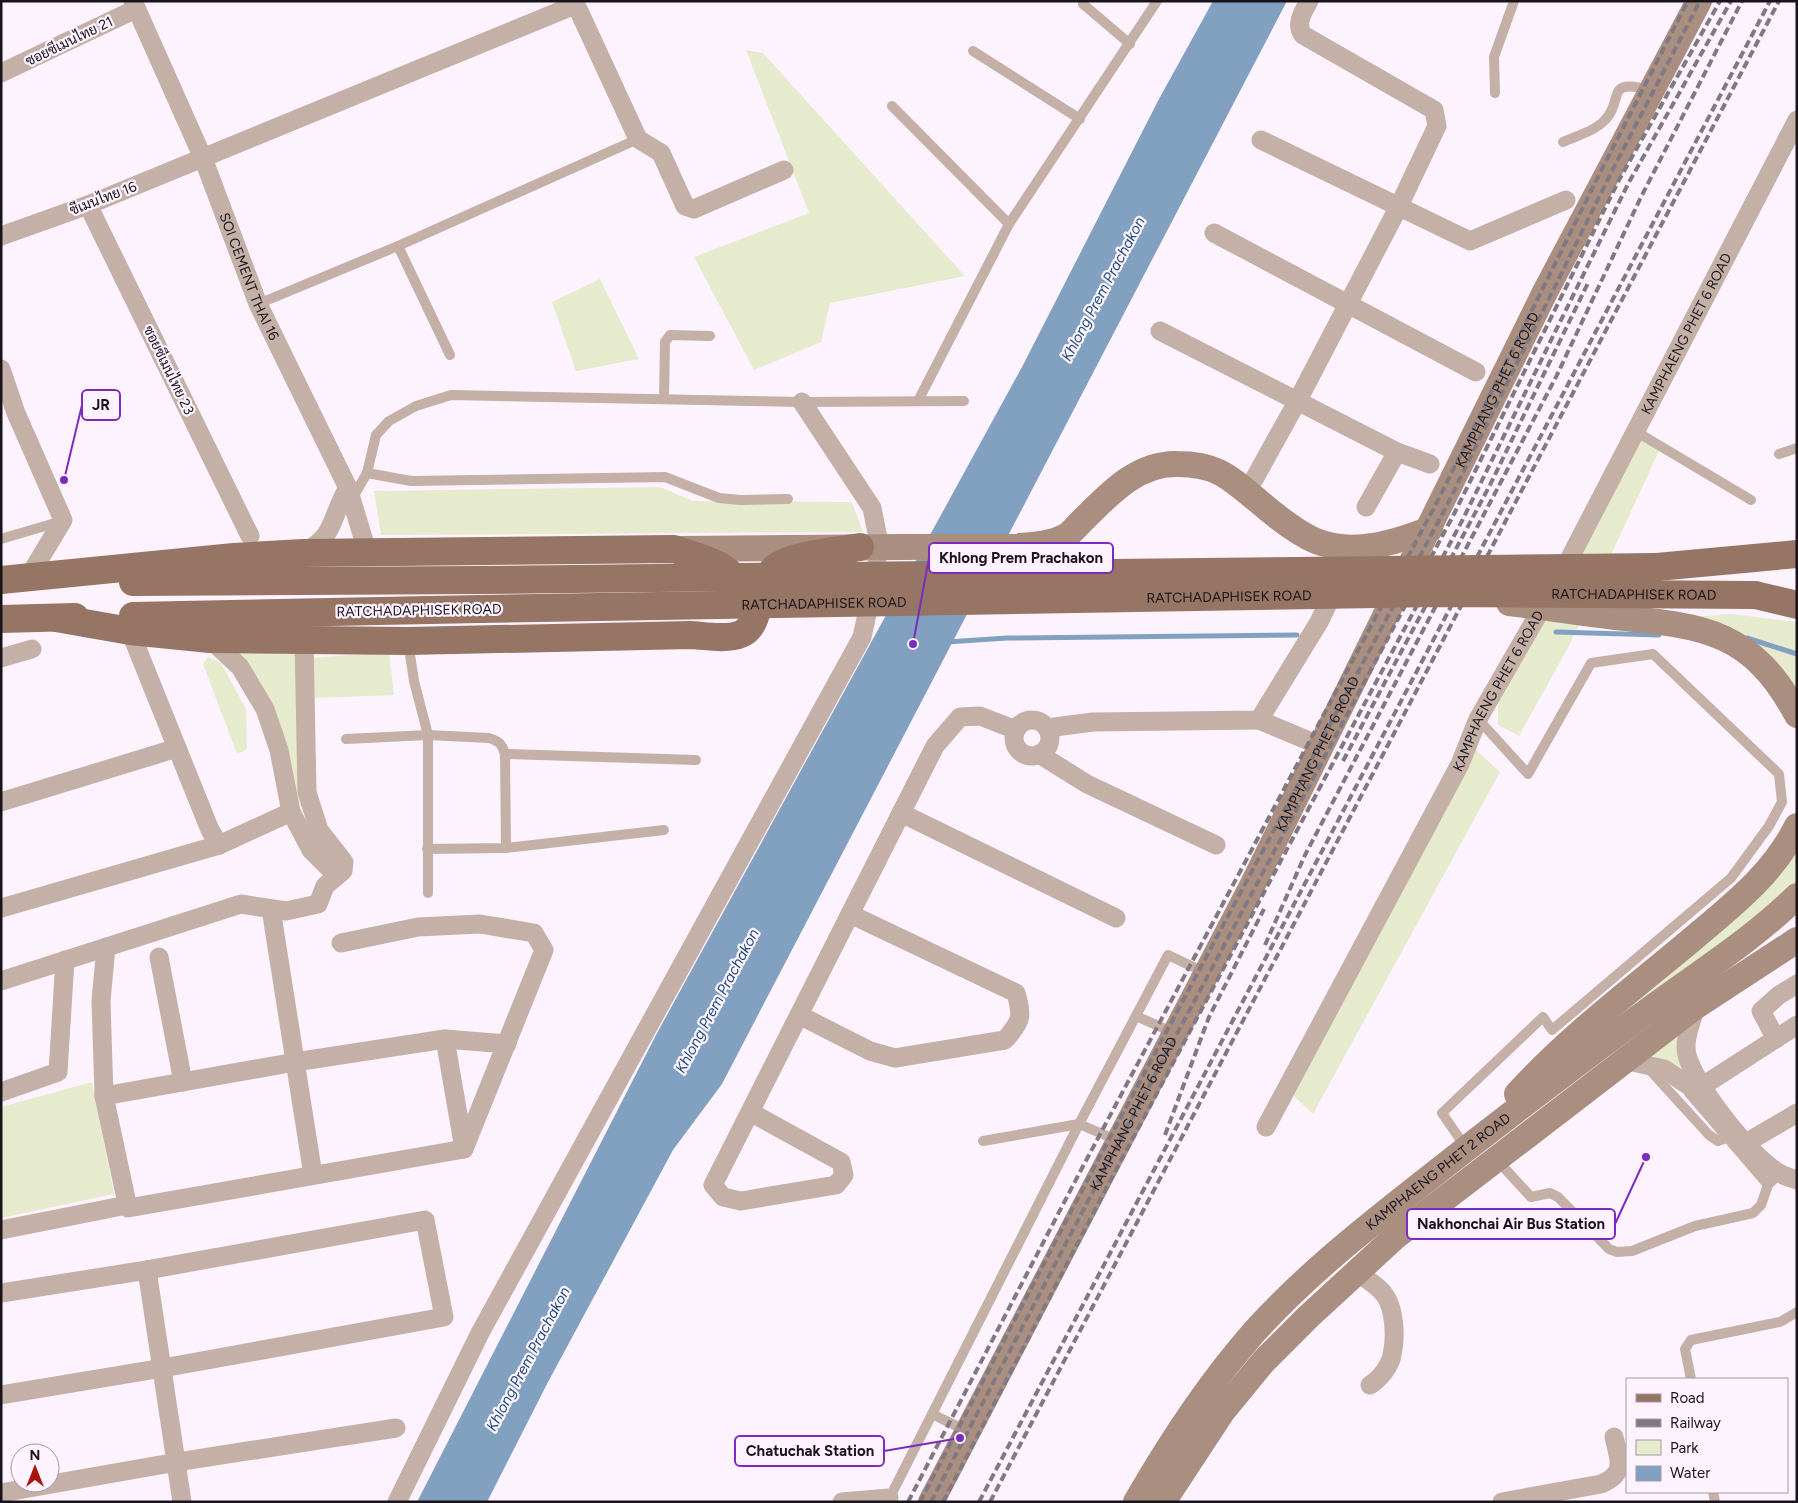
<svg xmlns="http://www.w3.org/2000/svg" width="1798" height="1503" font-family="Figtree,Sarabun,sans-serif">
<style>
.green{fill:#e5ebcc}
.water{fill:#82a1c1}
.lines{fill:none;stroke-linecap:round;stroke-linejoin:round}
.stream{stroke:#82a1c1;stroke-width:5}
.lane{stroke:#c4b0a7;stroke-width:10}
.street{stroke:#c4b0a7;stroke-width:19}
.secondary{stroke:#aa8e80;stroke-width:26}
.primary{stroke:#977565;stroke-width:28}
.rail{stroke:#807982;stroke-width:4;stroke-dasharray:8 4;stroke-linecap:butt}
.secondary-bridge{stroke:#aa8e80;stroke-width:26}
.primary-bridge{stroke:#977565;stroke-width:28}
.labels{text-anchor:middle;stroke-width:4.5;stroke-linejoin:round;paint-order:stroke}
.street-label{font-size:14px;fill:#19141b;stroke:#fdf3ff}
.water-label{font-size:15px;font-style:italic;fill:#1f4d79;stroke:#fdf3ff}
.leader{fill:none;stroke:#7b2cbf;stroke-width:2}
.callout-dot{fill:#7b2cbf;stroke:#fdf3ff;stroke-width:2}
.callout{fill:#fdf3ff;stroke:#7b2cbf;stroke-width:2}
.callout-label{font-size:15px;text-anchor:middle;font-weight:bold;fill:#19141b}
</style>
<rect width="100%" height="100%" fill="#fdf3ff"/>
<g class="green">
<polygon points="746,50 763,53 965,276 830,303 821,342 754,370 694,257 809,213"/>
<polygon points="600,279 639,359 576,371 552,302"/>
<polygon points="1638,438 1659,451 1570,644 1519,736 1498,725 1498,699"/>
<polygon points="660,487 693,501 852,502 863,532 381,535 374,491"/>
<polygon points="1732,614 1797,622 1797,704 1691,617"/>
<polygon points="236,649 299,651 305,811 296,802"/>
<polygon points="389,652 394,695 313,698 311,658"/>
<polygon points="208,657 221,663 246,709 247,749 237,754 203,664"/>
<polygon points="1473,747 1500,772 1313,1114 1293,1095"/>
<polygon points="1797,842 1797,882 1750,925 1566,1059"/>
<polygon points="1674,1039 1678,1039 1684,1071 1667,1061 1652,1056"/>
<polygon points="92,1082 114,1194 1,1218 1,1107"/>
</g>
<polygon class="water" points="1213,1 1287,1 722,1084 673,1150 548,1382 487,1502 417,1502 656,1035 1022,367 1159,99"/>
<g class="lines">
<g class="stream">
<polyline points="1556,632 1659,635"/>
<polyline points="1747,638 1797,654"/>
<polyline points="947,642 1007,638 1297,635"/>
</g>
<g class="lane">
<polyline points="1083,4 1130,44"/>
<polyline points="973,51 1080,119"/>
<polyline points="1495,93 1494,57 1514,1"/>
<polyline points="892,106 1009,224"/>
<path d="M1563,142c13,-6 32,-11 42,-22 20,-21 -2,-42 46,-30"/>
<polyline points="398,246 450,355"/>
<polyline points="258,304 398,246 638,139"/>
<polyline points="664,399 665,342 670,335 710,336"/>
<polyline points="918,401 1009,224 1157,1"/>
<polyline points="1635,431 1751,500"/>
<polyline points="1779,454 1797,448"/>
<polyline points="367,473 411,481 665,477 719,498 740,500 788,499"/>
<polyline points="352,499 367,473 376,435 389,421 416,406 451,395 802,402 964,401"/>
<polyline points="1,539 62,521"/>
<polyline points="408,641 414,681 428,735 428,893"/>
<path d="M346,739l82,-4 61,3c10,3 13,6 16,16l1,94 -79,1"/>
<polyline points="505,754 696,760"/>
<polyline points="506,848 664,830"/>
<polyline points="1136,1016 1174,1033"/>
<polyline points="1647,1067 1709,1135 1718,1141 1726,1138"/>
<polyline points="1689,1093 1768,1185"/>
<polyline points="983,1141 1079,1124 1119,1141"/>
<polyline points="1466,1148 1442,1113 1543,1017 1552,1030 1731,878 1769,826 1782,802 1779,774 1653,654 1591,663 1528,774 1478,719"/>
<polyline points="1496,1159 1531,1197 1550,1193 1558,1197 1609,1249 1617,1252 1632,1251 1695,1226 1753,1213 1761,1205 1768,1185 1779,1174"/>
<polyline points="1691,1379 1685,1349 1691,1340 1780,1322 1797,1312"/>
<polyline points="932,1414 967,1431"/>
<polyline points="1713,1492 1715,1502"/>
<polyline points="888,1501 1079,1124 1168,955 1206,973"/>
</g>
<g class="street">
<path id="s1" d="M133,1l70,157 55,146 90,184 19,63"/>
<polyline points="1,73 136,9"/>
<polyline points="1261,140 1470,241 1566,200"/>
<polyline points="88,205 250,536"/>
<polyline points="1214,233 1476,372"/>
<polyline points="1,236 88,205 570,7 578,9 638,139 661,153 685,206 694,209 784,170"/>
<polyline points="1160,331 1397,452 1430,464"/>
<polyline points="1,369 16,413 63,520 28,578"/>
<polyline points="802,402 872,508 878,538 877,559"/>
<path d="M1247,492l51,-92 100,-192 39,-82 -3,-16 -131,-75c-8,-11 0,-23 6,-34"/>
<polyline points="1366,507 1397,452"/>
<path d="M304,552c33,-17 26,-35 44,-64"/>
<path id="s2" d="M1561,575l236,-455"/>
<polyline points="130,631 210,830 219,845"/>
<polyline points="210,639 240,667 265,709 279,750 291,812 311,850 337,876"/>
<polyline points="1,658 32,649"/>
<circle cx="1032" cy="738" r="18"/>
<polyline points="1259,720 1321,746"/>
<polyline points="1047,728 1093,722 1259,720 1319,622 1336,587"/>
<polyline points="1039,754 1087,784 1216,845"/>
<polyline points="1,802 177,748"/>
<polyline points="901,813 1116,918"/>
<polyline points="1,908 219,845 291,812"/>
<polyline points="271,909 313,1175"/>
<polyline points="341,943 418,927 480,924 534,933 544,950 464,1149 445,1039"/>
<polyline points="159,957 183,1082"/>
<polyline points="1,981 241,904 286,911 318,904 325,886 343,871 344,862 319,830 307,792 304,640"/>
<path d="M1696,1006c-4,15 -13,34 -9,49 8,31 64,102 92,118 5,3 12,5 18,7"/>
<path d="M799,1015l71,36 25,7 110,-18c16,-19 18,-22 11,-47l-166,-79"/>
<polyline points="1776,1039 1761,1011 1779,995 1797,984"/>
<polyline points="1624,1060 1664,1069 1703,1095"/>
<polyline points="1701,1087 1797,1025"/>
<polyline points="1,1092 58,1072 65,960"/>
<polyline points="104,1096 101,1001 106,947"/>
<polyline points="750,1112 841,1162 844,1175 836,1185 741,1201 723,1197 713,1185 935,746 960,717 980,716 1016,730"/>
<path id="s3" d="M1266,1127l194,-363 18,-45 69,-120"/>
<polyline points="1746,1143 1797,1113"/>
<polyline points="464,1149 128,1208 104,1096 295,1062 445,1039 507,1044"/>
<polyline points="1,1230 127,1205"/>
<polyline points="147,1270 182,1502"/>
<path d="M1357,1272c9,7 21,14 27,22 11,14 12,44 8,61 -2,11 -12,24 -22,30"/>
<polyline points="1,1293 147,1270 425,1220 444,1317 163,1368 1,1395"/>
<polyline points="1,1493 177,1462 396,1428"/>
<polyline points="397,1502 480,1333 862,637 872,591"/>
<polyline points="842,1502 889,1498"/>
<path d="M1502,1502l99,-18c26,-11 18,-24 13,-47"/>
</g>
<g class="secondary">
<path d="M680,549l338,-3c15,-1 34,-2 48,-10 7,-4 13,-13 19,-18 25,-25 53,-55 92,-54 39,0 51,12 80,36 15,13 40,33 59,41 37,15 78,2 114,-12"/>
<path d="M1517,1094c51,-56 113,-103 172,-152 41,-35 83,-66 108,-116"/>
<path id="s4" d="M931,1502l322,-618 292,-592 154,-291"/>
<path id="s5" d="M1136,1502c35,-61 73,-119 119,-171 48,-53 104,-98 160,-142 73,-58 148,-115 223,-171 53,-40 111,-75 159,-122"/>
<polyline points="1163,1502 1222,1412 1263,1362 1308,1317 1395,1237 1696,1006 1797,940"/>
</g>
<g class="primary">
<polyline points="1657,567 1797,554"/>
<path d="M1,580l233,-23 69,-4 371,-4c27,9 53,14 69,39"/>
<polyline points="133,582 481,580"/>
<polyline points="1755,595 1797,605"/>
<polyline points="133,616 480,609"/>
<path d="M56,618l74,13 80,8 198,2 283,-6c15,1 36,5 50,-1 22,-9 14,-49 34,-66 16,-14 64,-17 85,-21"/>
<polyline points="1,619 75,617"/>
</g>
<g class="rail">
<polyline points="1343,761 1490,485 1588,283"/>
<polyline points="1265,945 1305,855 1556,377 1641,197 1742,1"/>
<polyline points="1165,1135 1209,1017 1264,909"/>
<polyline points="908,1502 1081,1170 1436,504 1601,171 1688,1"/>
<polyline points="920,1502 1090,1175 1445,509 1610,175 1700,1"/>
<polyline points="931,1502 1099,1180 1454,514 1619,180 1720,1"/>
<polyline points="943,1502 1108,1185 1463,519 1628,184 1731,1"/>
<polyline points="979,1502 1770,1"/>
<polyline points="990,1502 1779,1"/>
</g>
<path class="secondary-bridge" d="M1509,603c35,4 70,10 106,14 88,9 137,13 182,98"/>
<g class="primary-bridge">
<polyline points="481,580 1657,567"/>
<path id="s6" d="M480,609l959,-16 316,2"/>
</g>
</g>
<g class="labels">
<g class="street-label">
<text transform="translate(69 41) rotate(-26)" y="5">ซอยซีเมนไทย 21</text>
<text transform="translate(103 198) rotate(-21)" y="5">ซีเมนไทย 16</text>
<text dy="5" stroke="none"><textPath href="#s1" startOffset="299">SOI CEMENT THAI 16</textPath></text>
<text dy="5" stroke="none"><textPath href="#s2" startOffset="272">KAMPHAENG PHET 6 ROAD</textPath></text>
<text transform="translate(169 370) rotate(64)" y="5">ซอยซีเมนไทย 23</text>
<text dy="5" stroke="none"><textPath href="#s4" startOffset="1248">KAMPHANG PHET 6 ROAD</textPath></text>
<text dy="5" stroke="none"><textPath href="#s6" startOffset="1154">RATCHADAPHISEK ROAD</textPath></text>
<text dy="5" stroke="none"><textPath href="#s6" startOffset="749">RATCHADAPHISEK ROAD</textPath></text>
<text dy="5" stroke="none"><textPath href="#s6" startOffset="344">RATCHADAPHISEK ROAD</textPath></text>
<text transform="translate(419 610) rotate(-1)" y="5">RATCHADAPHISEK ROAD</text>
<text dy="5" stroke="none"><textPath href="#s3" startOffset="494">KAMPHAENG PHET 6 ROAD</textPath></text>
<text dy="5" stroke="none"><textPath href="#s4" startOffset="842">KAMPHANG PHET 6 ROAD</textPath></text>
<text dy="5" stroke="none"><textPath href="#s4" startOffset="438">KAMPHANG PHET 6 ROAD</textPath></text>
<text dy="5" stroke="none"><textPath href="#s5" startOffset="452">KAMPHAENG PHET 2 ROAD</textPath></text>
</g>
<g class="water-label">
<text transform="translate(1103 289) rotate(-62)" y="5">Khlong Prem Prachakon</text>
<text transform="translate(717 1001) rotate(-62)" y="5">Khlong Prem Prachakon</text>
<text transform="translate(528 1359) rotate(-62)" y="5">Khlong Prem Prachakon</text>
</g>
</g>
<path class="leader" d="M64 480L82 405M913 644L929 558M1646 1157L1615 1224M960 1438L884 1451"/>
<g class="callout-dot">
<circle cx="64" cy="480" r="5"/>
<circle cx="913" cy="644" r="5"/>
<circle cx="1646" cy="1157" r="5"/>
<circle cx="960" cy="1438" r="5"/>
</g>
<g class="callout">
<rect x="82" y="390" width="38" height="30" rx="5"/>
<rect x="929" y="543" width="184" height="30" rx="5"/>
<rect x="1407" y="1209" width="208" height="30" rx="5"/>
<rect x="735" y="1436" width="149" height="30" rx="5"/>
</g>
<g class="callout-label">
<text x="101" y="410">JR</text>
<text x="1021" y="563">Khlong Prem Prachakon</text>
<text x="1511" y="1229">Nakhonchai Air Bus Station</text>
<text x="810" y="1456">Chatuchak Station</text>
</g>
<rect width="1798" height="1503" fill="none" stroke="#19141b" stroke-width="5"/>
<rect x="1626" y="1378" width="162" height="115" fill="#fdf3ff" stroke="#a29aa4"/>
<rect x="1636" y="1394" width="25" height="8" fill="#977565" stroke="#a29aa4"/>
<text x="1670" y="1403" font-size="15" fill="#19141b">Road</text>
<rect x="1636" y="1419" width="25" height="8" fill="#807982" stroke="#a29aa4"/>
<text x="1670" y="1428" font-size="15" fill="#19141b">Railway</text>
<rect x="1636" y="1440" width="25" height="15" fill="#e5ebcc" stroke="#a29aa4"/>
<text x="1670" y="1453" font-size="15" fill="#19141b">Park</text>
<rect x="1636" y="1466" width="25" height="15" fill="#82a1c1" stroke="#a29aa4"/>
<text x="1670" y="1478" font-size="15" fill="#19141b">Water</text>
<g transform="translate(35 1468)"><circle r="24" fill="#fdf3ff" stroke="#a29aa4"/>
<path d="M0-4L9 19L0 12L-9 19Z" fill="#a8150f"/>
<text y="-8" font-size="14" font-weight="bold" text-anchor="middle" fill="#19141b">N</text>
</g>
</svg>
